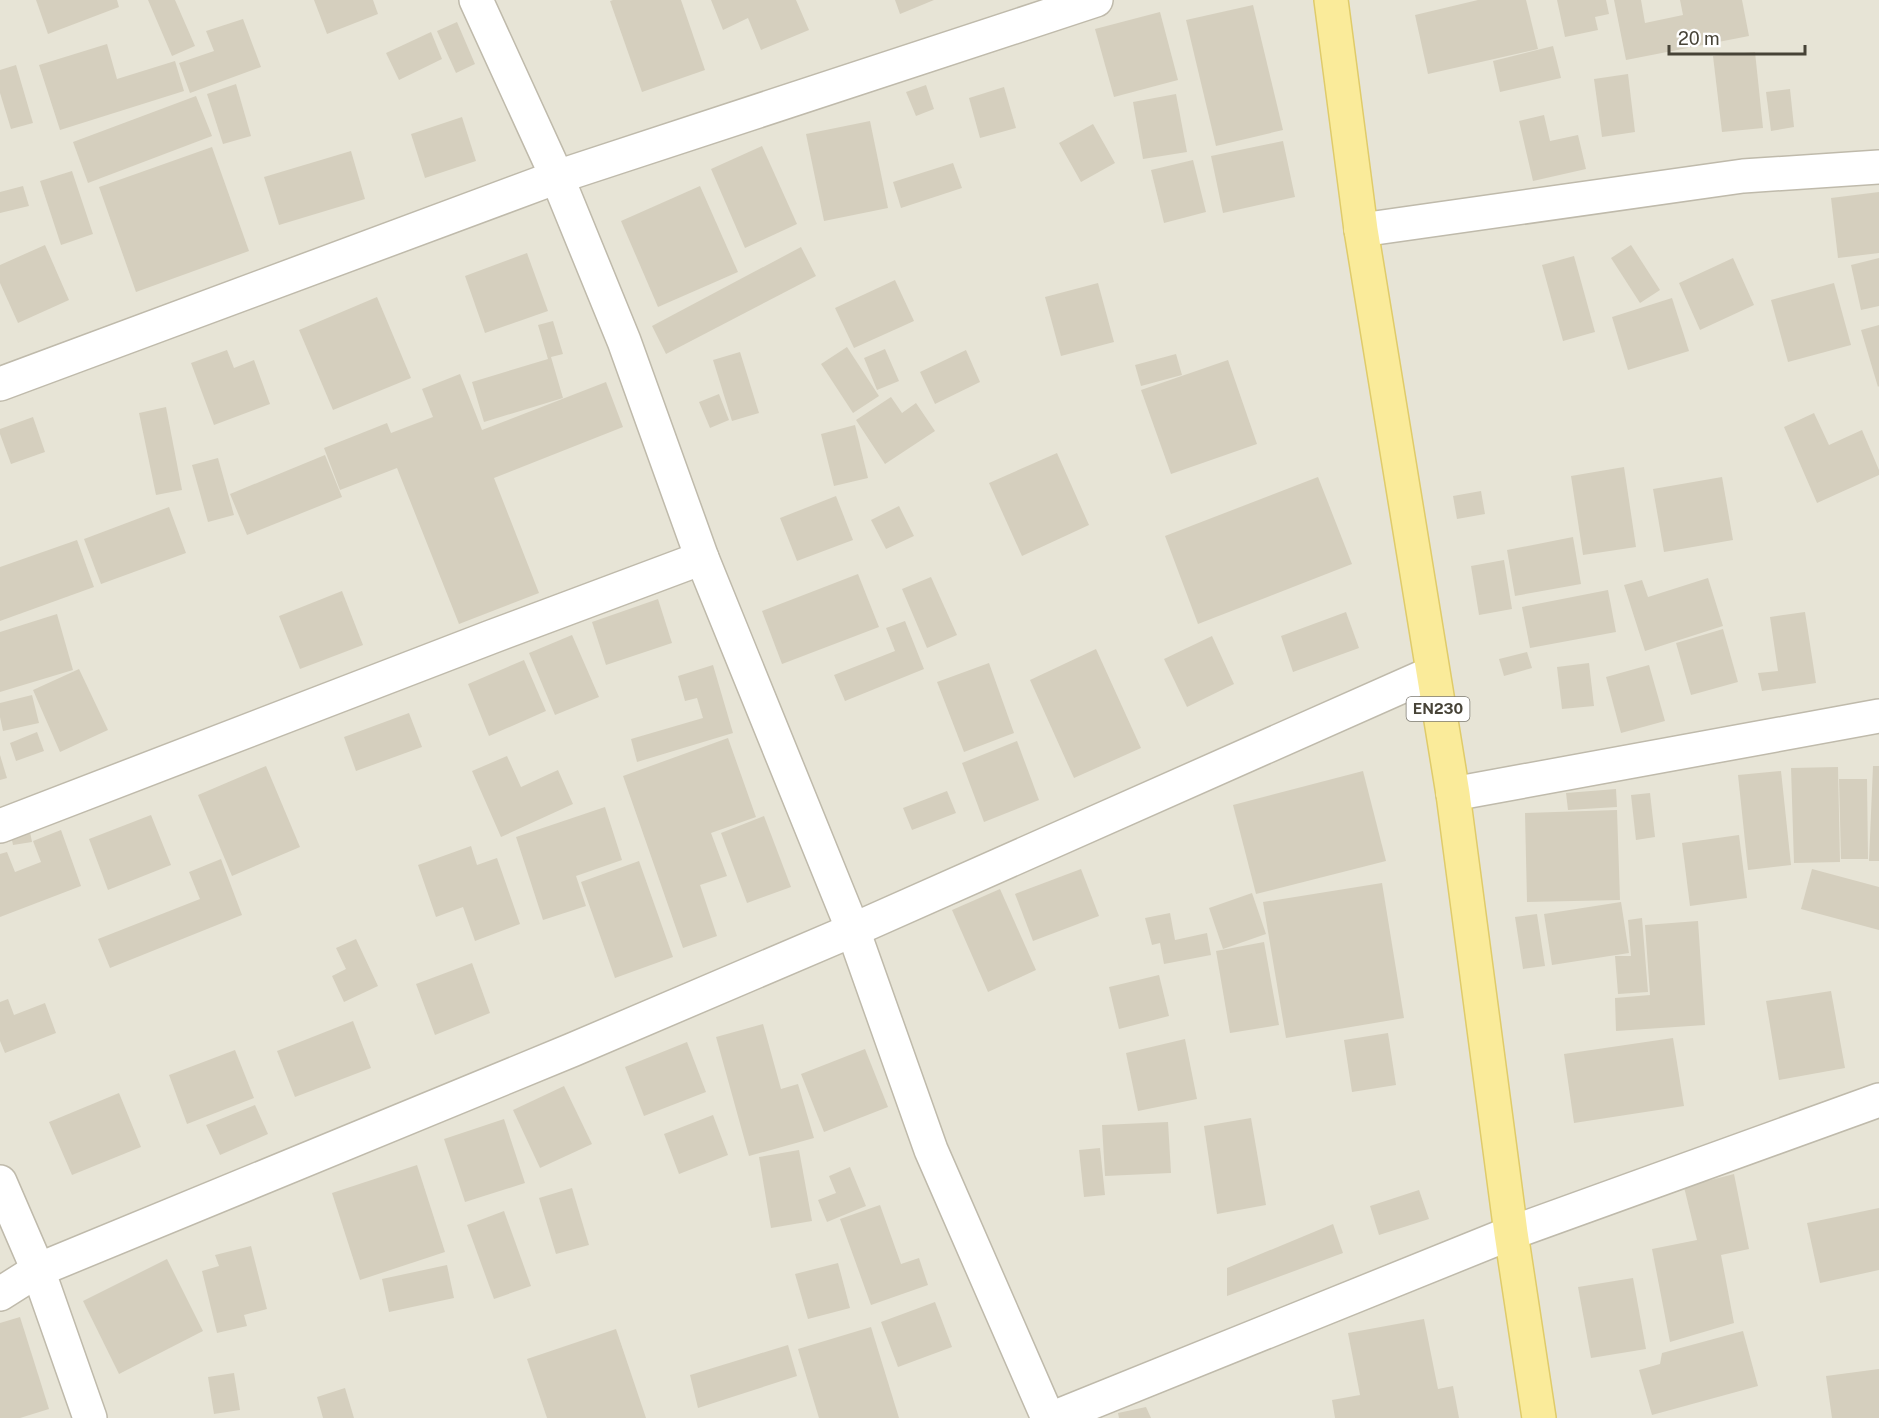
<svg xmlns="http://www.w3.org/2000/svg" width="1879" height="1418" font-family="'Public Sans',sans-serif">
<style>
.residential{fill:#e7e4d6}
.building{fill:#d5cfbe}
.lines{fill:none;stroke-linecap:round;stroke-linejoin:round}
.minor-casing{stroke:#bfbaab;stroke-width:36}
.major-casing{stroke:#dfcb6a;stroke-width:36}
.minor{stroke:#fff;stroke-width:33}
.major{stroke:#faeb9a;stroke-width:33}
.labels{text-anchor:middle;stroke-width:5;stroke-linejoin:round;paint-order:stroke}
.shield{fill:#fff;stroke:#7e7b73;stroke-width:1.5}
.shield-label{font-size:15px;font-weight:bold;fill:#474337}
</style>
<rect width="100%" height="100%" fill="#f3f1e8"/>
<rect class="residential" x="0" y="0" width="1879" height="1418"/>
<g class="building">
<polygon points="36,0 117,0 119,7 48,34"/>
<polygon points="148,0 175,0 195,46 172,56"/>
<polygon points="314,0 373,0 378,14 327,34"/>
<polygon points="613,0 681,0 705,70 642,92 610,1"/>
<polygon points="711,0 796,0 809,30 761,50 748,18 723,30"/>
<polygon points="895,0 934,0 900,14"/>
<polygon points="1478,0 1526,0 1538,49 1428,74 1415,15"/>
<polygon points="1557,0 1606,0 1609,14 1595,17 1598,30 1565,37"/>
<polygon points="1614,0 1641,0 1645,23 1683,15 1680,0 1742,0 1749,36 1626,60"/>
<polygon points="1253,5 1283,130 1216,146 1186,20"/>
<polygon points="1160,12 1178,80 1114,97 1095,29"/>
<polygon points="243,19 261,67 190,93 179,63 214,51 206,31"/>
<polygon points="457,22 475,64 456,73 437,31"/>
<polygon points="431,32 442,59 399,80 386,53"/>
<polygon points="107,44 117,79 175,61 184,91 60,130 39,65"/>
<polygon points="1553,46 1561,78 1500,92 1493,61"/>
<polygon points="1755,52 1763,128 1722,132 1713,56"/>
<polygon points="16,65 33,123 11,129 0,93 0,70"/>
<polygon points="1628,74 1635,132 1602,137 1594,79"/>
<polygon points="236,84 251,136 223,144 207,94"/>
<polygon points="926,85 934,109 916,116 906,92"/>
<polygon points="1004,87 1016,128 980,138 969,98"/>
<polygon points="1790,89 1794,127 1771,131 1766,92"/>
<polygon points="1176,94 1187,152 1143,159 1133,102"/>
<polygon points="196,96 212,136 88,183 73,142"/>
<polygon points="1544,115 1550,141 1578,135 1586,169 1533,181 1519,121"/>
<polygon points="462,117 476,161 425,178 411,134"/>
<polygon points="870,121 888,208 824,221 806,134"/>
<polygon points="1093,124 1115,163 1081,182 1059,143"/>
<polygon points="1283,141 1295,197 1223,213 1211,156"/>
<polygon points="762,146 797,224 745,248 711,169"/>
<polygon points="212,147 249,251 136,292 99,187"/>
<polygon points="351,151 365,199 279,225 264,177"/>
<polygon points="1193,160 1206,212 1164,223 1151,170"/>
<polygon points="953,163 962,188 901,208 893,182"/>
<polygon points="72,171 93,234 61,245 40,181"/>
<polygon points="23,186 29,206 0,213 0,192"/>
<polygon points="700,186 738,272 658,307 621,221"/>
<polygon points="1879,192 1879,253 1838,258 1831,198"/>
<polygon points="45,245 69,300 18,323 0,283 0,265"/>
<polygon points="1631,245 1660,290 1640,303 1611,258"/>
<polygon points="801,247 816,276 666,354 652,326"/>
<polygon points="527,253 548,311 485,333 465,276"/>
<polygon points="1574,256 1595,332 1563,341 1542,265"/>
<polygon points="1733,258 1754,305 1700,330 1679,283"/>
<polygon points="1879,258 1879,306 1861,310 1851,265"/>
<polygon points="895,280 914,321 854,348 835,308"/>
<polygon points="1098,283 1114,342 1061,356 1045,297"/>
<polygon points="1834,283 1851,345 1788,362 1771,300"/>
<polygon points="377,297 411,378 333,410 299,330"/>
<polygon points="1672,298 1689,351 1628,370 1612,317"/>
<polygon points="553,321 563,354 551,357 563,398 484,422 472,382 548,359 538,325"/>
<polygon points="1879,325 1879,386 1878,387 1861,330"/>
<polygon points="847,347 879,396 853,413 821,364"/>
<polygon points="885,349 899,381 877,390 864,358"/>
<polygon points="227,350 234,368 254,360 270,404 214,425 191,363"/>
<polygon points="966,350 980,382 935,404 920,372"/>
<polygon points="740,352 759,413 732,421 713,360"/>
<polygon points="1176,354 1182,375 1141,386 1135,365"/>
<polygon points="1228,360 1257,444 1171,474 1141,390"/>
<polygon points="460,374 482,430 606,382 623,427 494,478 539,593 459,624 397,468 340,490 324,448 387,423 391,433 433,417 422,389"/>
<polygon points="719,394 729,420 710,428 699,402"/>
<polygon points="891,397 902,413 916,403 935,431 885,464 856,420"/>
<polygon points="166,407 182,490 156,495 139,413"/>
<polygon points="1814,413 1829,445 1862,430 1879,470 1879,475 1817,503 1784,427"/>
<polygon points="33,417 45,452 11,464 0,434 0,429"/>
<polygon points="855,425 868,478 834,486 821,434"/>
<polygon points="1057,453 1089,525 1022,556 989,483"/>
<polygon points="325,455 342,497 247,535 230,494"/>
<polygon points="218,458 234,515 208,522 192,465"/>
<polygon points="1624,467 1636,547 1583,555 1571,476"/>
<polygon points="1318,477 1352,564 1198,624 1165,536"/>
<polygon points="1722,477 1733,540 1664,552 1653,489"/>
<polygon points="1481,491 1485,514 1457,519 1453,496"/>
<polygon points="836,496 853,540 797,561 780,518"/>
<polygon points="899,506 914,536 886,549 871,520"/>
<polygon points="169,507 186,553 101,584 84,539"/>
<polygon points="1573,537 1581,584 1515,596 1507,550"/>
<polygon points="77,540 94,587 0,621 0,567"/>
<polygon points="1504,560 1512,609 1479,615 1471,566"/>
<polygon points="858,574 879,627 782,664 762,611"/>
<polygon points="931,577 957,635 927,648 902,589"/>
<polygon points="1708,578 1723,626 1645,651 1624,585 1642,580 1648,597"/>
<polygon points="1608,590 1616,632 1530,648 1522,607"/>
<polygon points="342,591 363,645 300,669 279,616"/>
<polygon points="658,599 672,643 606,665 592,622"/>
<polygon points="1346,612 1359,648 1293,672 1281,636"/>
<polygon points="1805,612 1816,683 1762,691 1758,673 1778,671 1770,617"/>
<polygon points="57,614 73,670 0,692 0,632"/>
<polygon points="905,621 924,669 845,701 834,675 895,651 886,628"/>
<polygon points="1723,629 1738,682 1691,695 1676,643"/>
<polygon points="572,635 599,697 555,715 529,653"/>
<polygon points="1212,636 1234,684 1187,707 1164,659"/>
<polygon points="1096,649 1141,748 1074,778 1030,680"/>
<polygon points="1527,652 1532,668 1504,676 1499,659"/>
<polygon points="524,660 546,711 489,736 468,684"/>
<polygon points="989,663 1014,733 964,752 937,682"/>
<polygon points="1589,663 1594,706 1562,709 1557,667"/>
<polygon points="713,665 733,733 637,762 631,739 703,718 697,698 685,701 678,676"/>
<polygon points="1649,665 1665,721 1621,733 1606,677"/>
<polygon points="79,669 108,730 60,752 33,690"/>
<polygon points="32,695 39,723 3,731 0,717 0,703"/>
<polygon points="409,713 422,747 356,771 344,737"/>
<polygon points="37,732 44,751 16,761 10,743"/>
<polygon points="728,738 756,817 711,833 727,876 700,885 717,936 683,948 623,776"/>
<polygon points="1017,741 1039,800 984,822 962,763"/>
<polygon points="0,755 7,778 0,780"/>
<polygon points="507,756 521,787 558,770 573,804 501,837 472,771"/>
<polygon points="266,766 300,847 232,876 198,795"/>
<polygon points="1873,766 1879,766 1879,861 1869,861"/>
<polygon points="1838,767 1840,862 1794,863 1791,768"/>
<polygon points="1363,771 1386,861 1256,894 1233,805"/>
<polygon points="1781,771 1791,865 1748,870 1738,775"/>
<polygon points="1839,779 1867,779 1868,859 1841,859"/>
<polygon points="1616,789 1617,807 1568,810 1566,793"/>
<polygon points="947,791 956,813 912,830 903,808"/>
<polygon points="1650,793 1655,837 1636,840 1631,795"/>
<polygon points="605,807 622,860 576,876 586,906 543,920 516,837"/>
<polygon points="1617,810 1620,900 1527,902 1525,813"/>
<polygon points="151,815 171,865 108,890 89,839"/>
<polygon points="764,816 791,887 747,903 721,833"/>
<polygon points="29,827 32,842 13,845 10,830"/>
<polygon points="61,830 81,886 0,917 0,854 7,852 15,872 41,862 33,841"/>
<polygon points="1739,835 1747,898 1690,906 1682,843"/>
<polygon points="471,846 477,865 497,858 520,924 475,941 463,907 436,917 418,865"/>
<polygon points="221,859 242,915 110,968 98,939 200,899 189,872"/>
<polygon points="639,861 673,957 615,978 581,882"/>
<polygon points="1081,869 1099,916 1033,941 1015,894"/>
<polygon points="1812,869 1879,887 1879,930 1801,909"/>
<polygon points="1382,883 1404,1018 1286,1038 1263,902"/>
<polygon points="1000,889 1036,970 988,992 952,910"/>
<polygon points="1252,893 1266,934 1223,949 1209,908"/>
<polygon points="1621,902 1629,953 1552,965 1544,914"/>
<polygon points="1170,913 1175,940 1207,933 1211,955 1164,964 1160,943 1152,945 1145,918"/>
<polygon points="1537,914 1545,966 1523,969 1515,917"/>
<polygon points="1642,918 1648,992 1618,994 1615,956 1631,956 1628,920"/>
<polygon points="1698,921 1705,1025 1616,1031 1615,998 1650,995 1645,925"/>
<polygon points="356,939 378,986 344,1002 332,976 346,969 336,948"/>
<polygon points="1264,942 1279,1025 1230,1033 1216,951"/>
<polygon points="472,963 490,1013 435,1035 416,984"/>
<polygon points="1159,975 1169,1016 1119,1029 1109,987"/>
<polygon points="1831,991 1845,1068 1779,1080 1766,1001"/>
<polygon points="8,999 14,1015 45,1003 56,1033 5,1053 0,1041 0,1002"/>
<polygon points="353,1021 371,1068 295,1097 277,1051"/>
<polygon points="763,1024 781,1089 798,1084 814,1138 749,1156 716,1037"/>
<polygon points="1388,1033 1396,1085 1352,1092 1344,1040"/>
<polygon points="1673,1038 1684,1106 1574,1123 1564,1054"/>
<polygon points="1185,1039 1197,1099 1138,1111 1126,1053"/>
<polygon points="687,1042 706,1092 644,1116 625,1067"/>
<polygon points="865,1049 888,1107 824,1132 801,1074"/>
<polygon points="235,1050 254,1098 187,1124 169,1075"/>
<polygon points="564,1086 592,1144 540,1168 513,1110"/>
<polygon points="119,1093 141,1147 72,1175 49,1122"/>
<polygon points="255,1105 268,1134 220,1155 206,1125"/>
<polygon points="713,1115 728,1155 679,1174 664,1134"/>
<polygon points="1251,1118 1266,1205 1217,1214 1204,1126"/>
<polygon points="504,1119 525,1183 465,1202 444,1139"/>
<polygon points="1168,1122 1171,1173 1105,1176 1102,1125"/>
<polygon points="1100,1148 1105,1195 1084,1197 1079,1150"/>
<polygon points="799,1150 812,1221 771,1228 759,1157"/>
<polygon points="417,1165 445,1252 360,1280 332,1193"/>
<polygon points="850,1167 866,1206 827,1222 818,1200 836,1193 829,1176"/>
<polygon points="1734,1174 1749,1249 1721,1255 1734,1323 1670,1342 1652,1249 1697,1240 1684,1187"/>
<polygon points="572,1188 589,1245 556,1254 539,1198"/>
<polygon points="1419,1190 1429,1219 1379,1235 1370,1206"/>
<polygon points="880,1205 901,1264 919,1258 928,1285 871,1305 840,1219"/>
<polygon points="1879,1208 1879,1270 1820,1283 1807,1223"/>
<polygon points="504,1211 531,1286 494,1299 467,1225"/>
<polygon points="1333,1224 1343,1253 1227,1296 1227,1268"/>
<polygon points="251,1246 267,1309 244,1315 247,1326 217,1333 202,1271 219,1266 215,1255"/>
<polygon points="167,1259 203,1331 119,1374 83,1301"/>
<polygon points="838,1263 850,1308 808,1319 795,1274"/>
<polygon points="447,1265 454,1298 389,1312 382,1279"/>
<polygon points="1633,1278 1646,1349 1591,1358 1578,1287"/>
<polygon points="935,1302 952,1347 898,1367 881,1322"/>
<polygon points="20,1317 49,1409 20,1418 0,1418 0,1323"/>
<polygon points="1424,1319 1438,1389 1453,1386 1459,1418 1335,1418 1332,1400 1360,1395 1348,1333"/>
<polygon points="871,1327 899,1418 819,1418 798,1349"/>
<polygon points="616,1329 646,1418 547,1418 527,1359"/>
<polygon points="1743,1331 1758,1386 1652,1415 1639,1370 1660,1364 1662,1353"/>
<polygon points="788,1345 797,1376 698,1408 690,1375"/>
<polygon points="1879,1369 1879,1418 1832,1418 1826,1376"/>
<polygon points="234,1373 240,1410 214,1414 208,1377"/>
<polygon points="345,1388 354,1418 323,1418 317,1397"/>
<polygon points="1146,1407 1151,1418 1119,1418 1118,1413"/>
</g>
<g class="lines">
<g class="minor-casing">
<g id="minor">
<polyline points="476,0 557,177 624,341 702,558 853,930 931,1150 1048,1418"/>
<polyline points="1361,230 1743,176 1879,167"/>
<polyline points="0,384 557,177 1096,0"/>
<polyline points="1453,794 1879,716"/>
<polyline points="0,826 491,637 702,558"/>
<polyline points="0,1182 38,1270 90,1418"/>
<polyline points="0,1294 38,1270 572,1050 853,930 1432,673"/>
<polyline points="1053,1418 1511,1233 1879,1100"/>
</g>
</g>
<g class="major-casing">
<polyline id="major" points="1331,0 1361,230 1453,794 1511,1233 1539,1418"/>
</g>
<use href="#minor" class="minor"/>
<use href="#major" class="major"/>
</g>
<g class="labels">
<rect class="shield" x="1406.5" y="697" width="63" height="24" rx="4.5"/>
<g class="shield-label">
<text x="1438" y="714">EN230</text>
</g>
</g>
<path d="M1669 45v9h136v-9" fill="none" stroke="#474337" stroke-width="3"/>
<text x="1678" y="45" font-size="18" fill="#474337" stroke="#ffffff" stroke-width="4.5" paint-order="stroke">20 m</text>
</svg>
